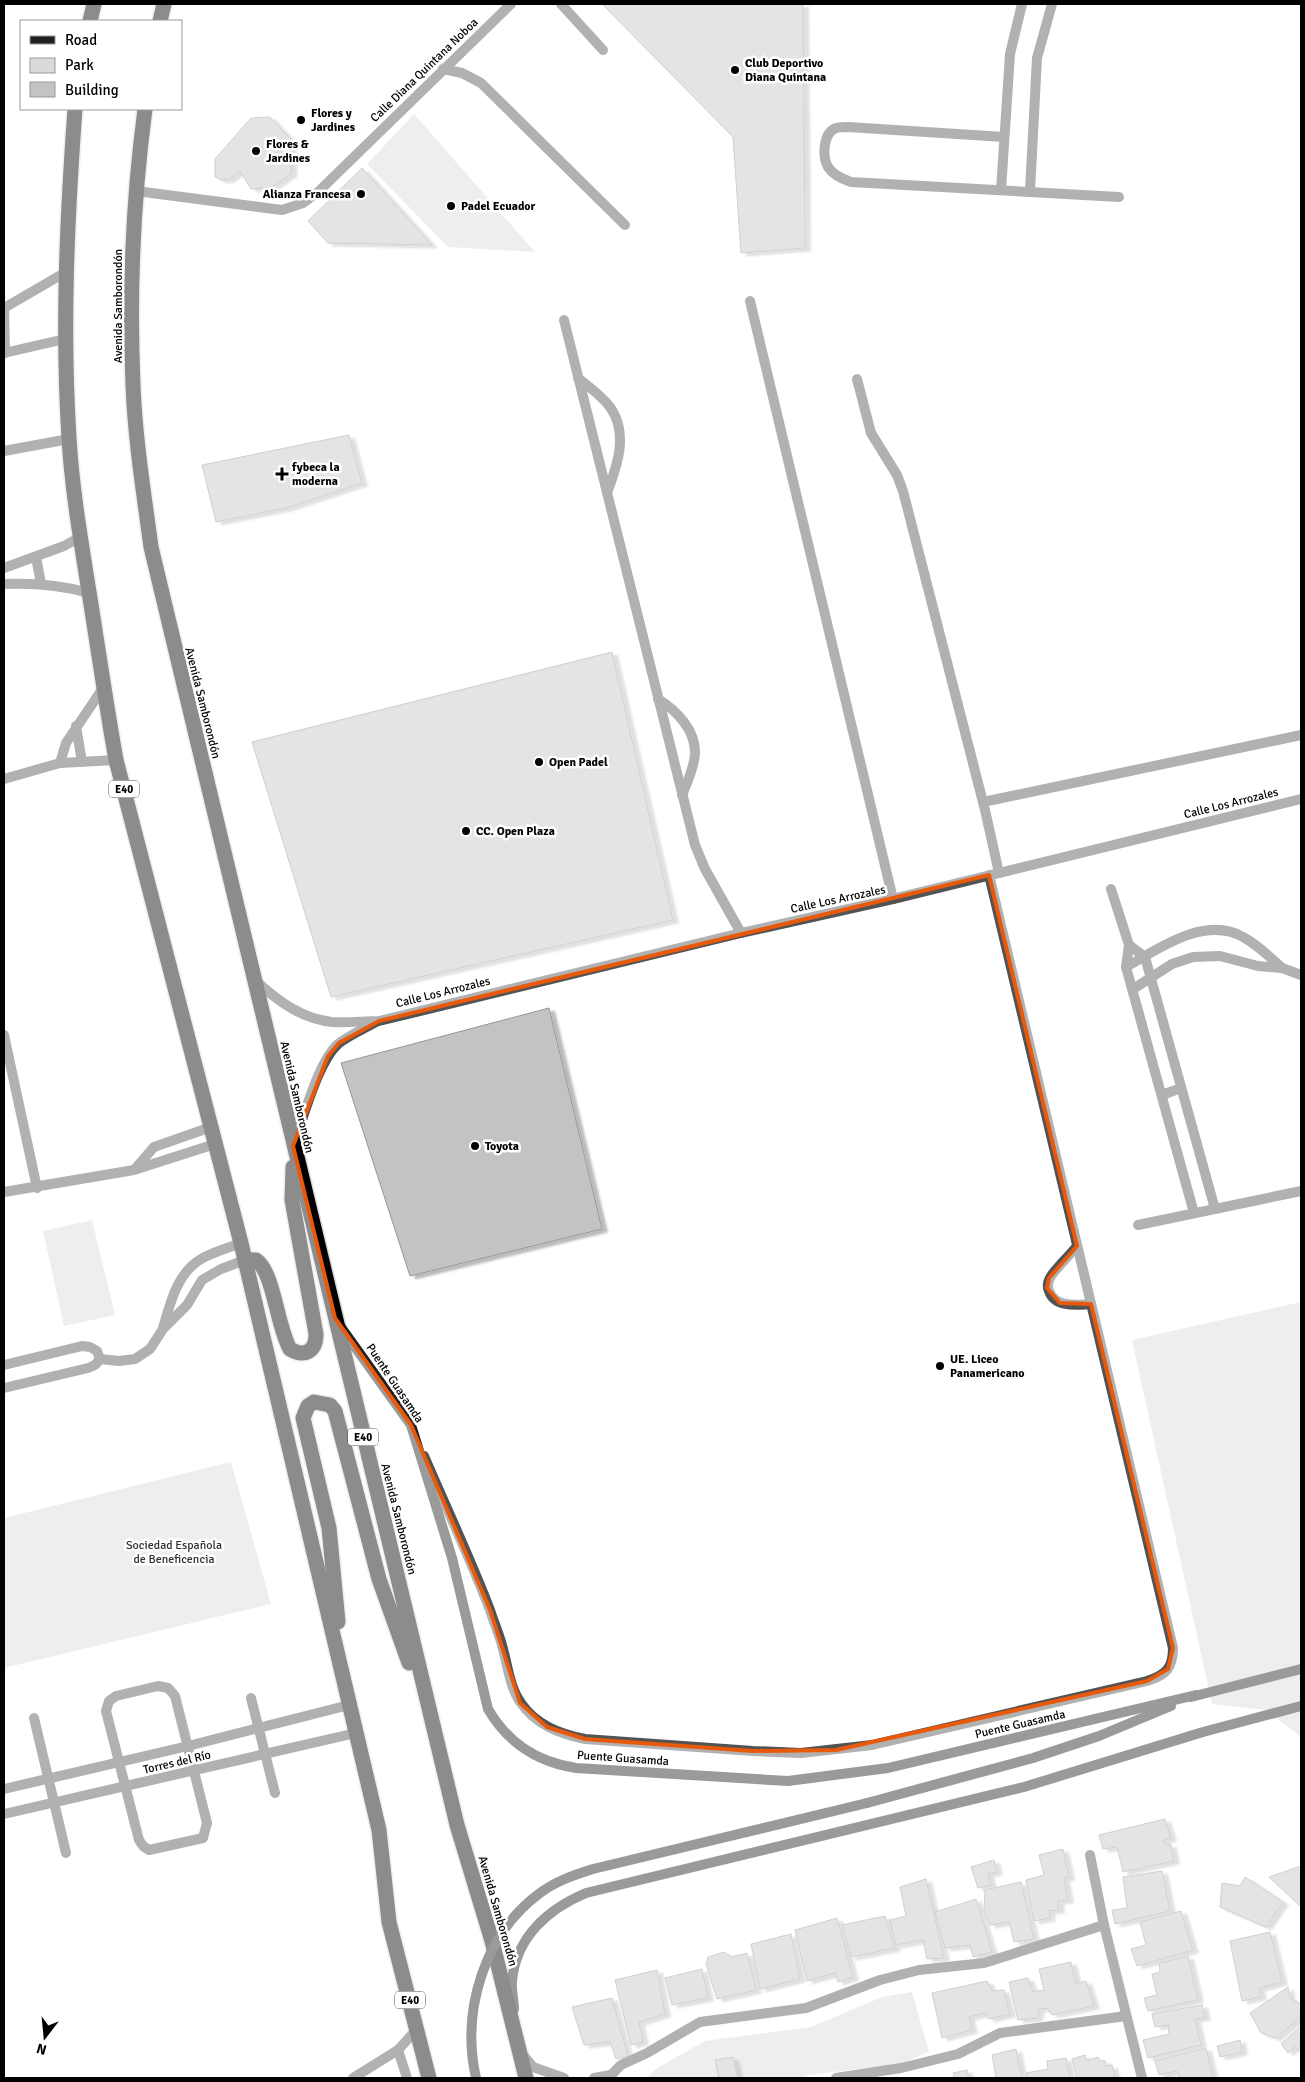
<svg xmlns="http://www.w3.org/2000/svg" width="1305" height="2082" font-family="Signika,sans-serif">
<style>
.green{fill:#dadada}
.building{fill:#c3c3c3;stroke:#979797;filter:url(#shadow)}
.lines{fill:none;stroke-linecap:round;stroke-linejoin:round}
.highway-casing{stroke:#dbdbdb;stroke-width:18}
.street{stroke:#535353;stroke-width:10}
.secondary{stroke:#202020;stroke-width:10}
.highway{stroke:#000;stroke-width:15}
.secondary-bridge{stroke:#202020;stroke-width:10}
.marked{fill:none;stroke:#e8590c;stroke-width:4;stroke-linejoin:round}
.poi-dot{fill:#000;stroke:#fff;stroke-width:2}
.labels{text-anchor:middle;stroke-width:5;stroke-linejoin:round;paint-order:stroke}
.shield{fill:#fff;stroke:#4c4c4c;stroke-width:1}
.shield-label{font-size:11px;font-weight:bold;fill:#000}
.poi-label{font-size:12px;font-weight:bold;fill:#000;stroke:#fff;text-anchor:start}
.street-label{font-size:12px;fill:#000;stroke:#fff}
.park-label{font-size:12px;fill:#313131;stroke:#fff}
</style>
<defs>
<filter id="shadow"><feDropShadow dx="5.5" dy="3" stdDeviation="1" flood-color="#0004"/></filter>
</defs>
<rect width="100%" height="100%" fill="#fff"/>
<g class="green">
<polygon points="414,114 535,252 448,247 367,164"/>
<polygon points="92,1220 115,1315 64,1326 43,1231"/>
<polygon points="1301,1302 1301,1737 1266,1710 1212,1704 1132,1340"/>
<polygon points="231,1462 271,1604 4,1668 4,1518"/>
<polygon points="912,1992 929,2052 900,2064 808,2075 802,2078 646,2078 659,2067 705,2041 811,2027 882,1997"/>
</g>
<g class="building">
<polygon points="602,4 803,4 805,248 741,253 733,137"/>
<polygon points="270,117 295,144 289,150 292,153 291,174 272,187 251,189 240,171 229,179 221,180 215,177 215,159 251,118"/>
<polygon points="362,168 432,245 328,243 308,221"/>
<polygon points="349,435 362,483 286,508 216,522 202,465"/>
<polygon points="612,652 673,920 331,997 252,742"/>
<polygon points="549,1008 602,1229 410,1276 341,1063"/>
<polygon points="1165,1819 1171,1838 1164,1840 1165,1845 1171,1845 1174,1861 1123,1872 1117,1847 1103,1849 1099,1835"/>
<polygon points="1063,1849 1069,1877 1064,1878 1068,1900 1058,1901 1059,1910 1049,1911 1050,1918 1034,1921 1026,1880 1044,1875 1039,1855"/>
<polygon points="994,1860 997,1872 988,1874 991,1885 978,1888 971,1867"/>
<polygon points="1301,1866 1301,1907 1269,1877"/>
<polygon points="1162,1871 1170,1911 1115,1924 1112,1910 1127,1908 1123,1877"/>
<polygon points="1245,1877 1283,1902 1266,1927 1220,1907 1222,1883 1240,1886"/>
<polygon points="926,1879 944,1958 927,1959 923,1940 896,1945 890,1920 906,1916 900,1887"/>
<polygon points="1021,1882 1034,1939 1014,1942 1009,1922 990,1925 984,1912 985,1890"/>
<polygon points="976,1899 992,1952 973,1957 970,1945 945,1948 935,1912"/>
<polygon points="1181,1911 1193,1950 1137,1966 1131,1949 1146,1945 1140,1922"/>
<polygon points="885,1916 895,1948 851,1957 842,1925"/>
<polygon points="837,1918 853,1977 838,1982 835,1973 807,1981 795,1930"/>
<polygon points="1270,1932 1282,1982 1259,1988 1261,1997 1242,2001 1230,1941"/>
<polygon points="791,1934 800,1979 760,1989 751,1944"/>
<polygon points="724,1952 731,1957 747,1953 756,1990 717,1999 706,1964 708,1957"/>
<polygon points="1188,1956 1198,2000 1148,2011 1144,1998 1157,1995 1152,1974 1160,1972 1159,1963"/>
<polygon points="1071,1962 1076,1983 1086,1981 1094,2006 1052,2015 1047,2008 1039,2009 1037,2018 1018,2020 1009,1982 1028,1978 1033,1992 1044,1990 1039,1969"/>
<polygon points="702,1969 708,1998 672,2005 665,1978"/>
<polygon points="657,1970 665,2014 639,2022 643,2042 631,2045 615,1980"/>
<polygon points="987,1981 992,1991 1004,1990 1010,2014 989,2019 985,2013 969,2017 972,2030 942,2038 932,1993"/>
<polygon points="1288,1987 1290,1998 1301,2004 1301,2016 1276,2038 1261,2033 1250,2013"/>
<polygon points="612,1998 628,2056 616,2059 610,2042 584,2045 572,2007"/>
<polygon points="1202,2005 1205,2017 1195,2019 1201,2045 1148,2058 1143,2040 1169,2034 1168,2025 1155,2027 1152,2014"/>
<polygon points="1301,2026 1301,2053 1295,2046 1288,2053 1281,2044"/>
<polygon points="1240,2040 1242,2052 1220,2057 1217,2046"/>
<polygon points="1206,2048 1213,2078 1179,2078 1177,2071 1159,2075 1155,2061"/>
<polygon points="1016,2049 1022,2078 996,2078 992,2055"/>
<polygon points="1085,2055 1087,2061 1098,2057 1100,2061 1105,2061 1106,2066 1112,2065 1115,2078 1077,2078 1072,2059"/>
<polygon points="733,2057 738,2078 719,2078 715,2060"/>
<polygon points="1066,2058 1070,2078 1027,2078 1026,2073 1048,2069 1047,2061"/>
<polygon points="967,2070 969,2078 954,2078 953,2073"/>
</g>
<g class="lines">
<g class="highway-casing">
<g id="highway">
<polyline points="90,21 94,4"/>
<polyline points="160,21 164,4"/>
<path d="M75,109c-8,110 -13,219 -6,329 3,52 12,103 20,154 9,56 17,112 27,168l125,483 138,587 10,92 40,156"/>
<path d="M145,109c-12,91 -16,184 -12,276 2,54 11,109 18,162l306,1278 35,116 34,137"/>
<path d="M245,1260h11c18,12 21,67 34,89 15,9 26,2 26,-15l-24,-134 1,-33"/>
<polyline points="338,1622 329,1528 303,1418 308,1406 314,1402 330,1405 335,1411 379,1579 409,1663"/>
</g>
</g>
<g class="street">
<polyline points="561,4 603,50"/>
<polyline points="443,69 462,73 481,83 625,225"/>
<path d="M1004,137l-156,-10c-3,0 -8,0 -12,1 -13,5 -14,28 -8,39 5,8 14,12 23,15l268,15"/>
<polyline points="1001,190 1010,54 1022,4"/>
<polyline points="136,191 282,210 303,203 318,192 511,4"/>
<polyline points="1030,191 1037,58 1052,4"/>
<polyline points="750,301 893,899"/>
<polyline points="4,308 66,272"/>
<polyline points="4,308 5,353"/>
<polyline points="564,320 695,845 705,869 741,933"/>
<polyline points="4,353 65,339"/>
<path d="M578,378c11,9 24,18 32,29 19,27 7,59 -3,86"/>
<polyline points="857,379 871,433 897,475 903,491 985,810 999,873"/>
<polyline points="4,451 69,439"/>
<polyline points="36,557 41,584"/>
<polyline points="4,568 64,546 80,537"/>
<path d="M4,584c29,-1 57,1 85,9"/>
<path d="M658,699c18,11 38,31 37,55 -1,14 -8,29 -13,41"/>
<polyline points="76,726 82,762"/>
<polyline points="60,763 66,743 103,688"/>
<polyline points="4,779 60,763 116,760"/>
<polyline points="983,802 1301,735"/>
<polyline points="1111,889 1129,945 1126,967 1194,1213"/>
<polyline points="1129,945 1145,957 1215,1209"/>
<path d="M1126,967c32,-18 79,-52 117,-30 15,8 27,20 39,31"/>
<path d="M256,981c22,20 46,38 76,41 15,1 32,-1 47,-1l362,-88 152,-34 408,-100"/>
<polyline points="1133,989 1172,964 1193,957 1220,956 1258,966 1282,968 1301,975"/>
<polyline points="4,1035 37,1188"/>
<polyline points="1162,1095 1181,1088"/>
<path d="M294,1143c10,-26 24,-81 44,-99 11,-9 26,-15 38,-22"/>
<polyline points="135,1169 154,1147 211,1127"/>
<polyline points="4,1192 134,1170 215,1144"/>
<polyline points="1138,1225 1301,1191"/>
<path d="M1077,1246c-8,10 -19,20 -26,30 -3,5 -4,11 -2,15 6,17 28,14 42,13"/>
<path d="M163,1328c7,-24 14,-55 38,-69 12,-7 27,-11 40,-16"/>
<polyline points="100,1359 119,1361 135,1359 150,1349 163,1329 187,1305 202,1280 221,1269 245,1260"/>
<polyline points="4,1365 82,1346 90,1347 97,1351 100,1359"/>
<polyline points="4,1388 88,1368 95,1365 100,1359"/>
<path d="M424,1456c22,51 46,102 66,154 4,13 10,26 13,39 5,18 7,39 18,54 15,22 39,31 64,36l168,12 48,2 71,-8 275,-64c19,-6 26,-13 26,-33l-184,-773"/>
<polygon points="158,1686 168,1688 175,1696 207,1823 203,1838 149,1850 143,1846 139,1840 106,1711 109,1701 116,1696"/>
<polyline points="251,1698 275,1793"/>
<polyline points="34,1718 66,1853"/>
<polyline points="4,1789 188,1746 349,1705"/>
<polyline points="4,1814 356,1733"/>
<polyline points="1090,1855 1104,1925 1142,2078"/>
<polyline points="398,2050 407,2078"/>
<polyline points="523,2055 533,2067 564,2078"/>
<polyline points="353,2078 398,2050 417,2029"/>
<polyline points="594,2078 611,2075"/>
<polyline points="612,2078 611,2075 621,2065 647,2053 700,2022 806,2008 880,1980 919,1970 984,1963 1104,1925"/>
<polyline points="836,2078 901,2068 958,2054 1000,2033 1126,2016"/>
</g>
<g class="secondary">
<path d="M340,1326l71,99 41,133 36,151c20,34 48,53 88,59l212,13 100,-13 308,-73"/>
<polyline points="1191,1697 1301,1669"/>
<polyline points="867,1803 1033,1758 1099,1736 1171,1706"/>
<path d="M514,2009c0,-9 -3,-19 -2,-28 4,-44 36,-72 74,-88l438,-106 179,-55 98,-26"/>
</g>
<use href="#highway" class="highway"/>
<path class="secondary-bridge" d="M476,2078c-15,-67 8,-144 64,-185 16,-12 34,-18 53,-24l274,-66"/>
</g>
<path d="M0 0H1305V2082H0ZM989,875l88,371 -28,32 -2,10 13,15 31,1 82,344 -5,21 -21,12 -311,69 -83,1 -168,-12 -38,-12 -27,-24 -30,-93 -79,-185 -76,-107 -42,-172 35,-90 11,-13 40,-22z" fill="#fff" fill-opacity=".55" fill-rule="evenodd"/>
<path class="marked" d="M989,875l88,371 -28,32 -2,10 13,15 31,1 82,344 -5,21 -21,12 -311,69 -83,1 -168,-12 -38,-12 -27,-24 -30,-93 -79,-185 -76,-107 -42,-172 35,-90 11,-13 40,-22z"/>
<g class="poi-dot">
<circle cx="735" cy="70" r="5"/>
<circle cx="301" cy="120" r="5"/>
<circle cx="256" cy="151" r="5"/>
<circle cx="361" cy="194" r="5"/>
<circle cx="451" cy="206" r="5"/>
<path d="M279.5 466.5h5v5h5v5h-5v5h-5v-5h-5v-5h5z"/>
<circle cx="539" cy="762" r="5"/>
<circle cx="466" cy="831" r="5"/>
<circle cx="475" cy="1146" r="5"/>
<circle cx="940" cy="1366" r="5"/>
</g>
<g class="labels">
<g class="shield">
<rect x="109" y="780.5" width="30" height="17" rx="4"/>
<rect x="348" y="1428.5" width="30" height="17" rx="4"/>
<rect x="395" y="1991.5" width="30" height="17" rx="4"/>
</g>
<g class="shield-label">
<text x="124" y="793">E40</text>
<text x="363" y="1441">E40</text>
<text x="410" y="2004">E40</text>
</g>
<g class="poi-label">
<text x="745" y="67">Club Deportivo<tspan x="745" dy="14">Diana Quintana</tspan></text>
<text x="311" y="117">Flores y<tspan x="311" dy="14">Jardines</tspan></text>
<text x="266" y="148">Flores &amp;<tspan x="266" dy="14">Jardines</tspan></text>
<text x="351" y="198" text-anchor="end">Alianza Francesa</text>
<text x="461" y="210">Padel Ecuador</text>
<text x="292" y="471">fybeca la<tspan x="292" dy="14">moderna</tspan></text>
<text x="549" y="766">Open Padel</text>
<text x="476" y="835">CC. Open Plaza</text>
<text x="485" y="1150">Toyota</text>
<text x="950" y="1363">UE. Liceo<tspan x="950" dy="14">Panamericano</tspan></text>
</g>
<g class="street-label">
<text transform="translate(424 70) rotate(-44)" y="4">Calle Diana Quintana Noboa</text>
<text transform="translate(118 306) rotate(-90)" y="4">Avenida Samborondón</text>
<text transform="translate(203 703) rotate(76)" y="4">Avenida Samborondón</text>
<text transform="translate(1231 803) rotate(-14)" y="4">Calle Los Arrozales</text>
<text transform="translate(838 899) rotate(-12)" y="4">Calle Los Arrozales</text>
<text transform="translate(443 992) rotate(-14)" y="4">Calle Los Arrozales</text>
<text transform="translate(297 1097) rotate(77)" y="4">Avenida Samborondón</text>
<text transform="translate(395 1383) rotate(56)" y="4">Puente Guasamda</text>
<text transform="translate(399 1519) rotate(76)" y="4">Avenida Samborondón</text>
<text transform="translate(1020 1724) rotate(-13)" y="4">Puente Guasamda</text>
<text transform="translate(623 1758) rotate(4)" y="4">Puente Guasamda</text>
<text transform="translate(177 1762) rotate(-13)" y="4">Torres del Río</text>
<text transform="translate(498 1911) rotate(74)" y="4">Avenida Samborondón</text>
</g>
<g class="park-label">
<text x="174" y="1549">Sociedad Española<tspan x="174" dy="14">de Beneficencia</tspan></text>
</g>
</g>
<rect width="1305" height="2082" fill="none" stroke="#000000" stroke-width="10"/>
<rect x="20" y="20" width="162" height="90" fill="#ffffff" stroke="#999999"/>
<rect x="30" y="36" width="25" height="8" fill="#202020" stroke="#999999"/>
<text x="65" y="45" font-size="15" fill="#000000">Road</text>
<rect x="30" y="58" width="25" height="15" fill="#dadada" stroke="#999999"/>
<text x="65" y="70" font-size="15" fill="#000000">Park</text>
<rect x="30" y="82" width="25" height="15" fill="#c3c3c3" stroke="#999999"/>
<text x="65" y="95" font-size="15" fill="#000000">Building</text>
<g transform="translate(45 2037) rotate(196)" stroke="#ffffff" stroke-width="4" paint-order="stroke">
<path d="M0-4L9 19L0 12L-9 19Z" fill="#000000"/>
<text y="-8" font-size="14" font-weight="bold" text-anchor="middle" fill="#000000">N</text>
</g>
</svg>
